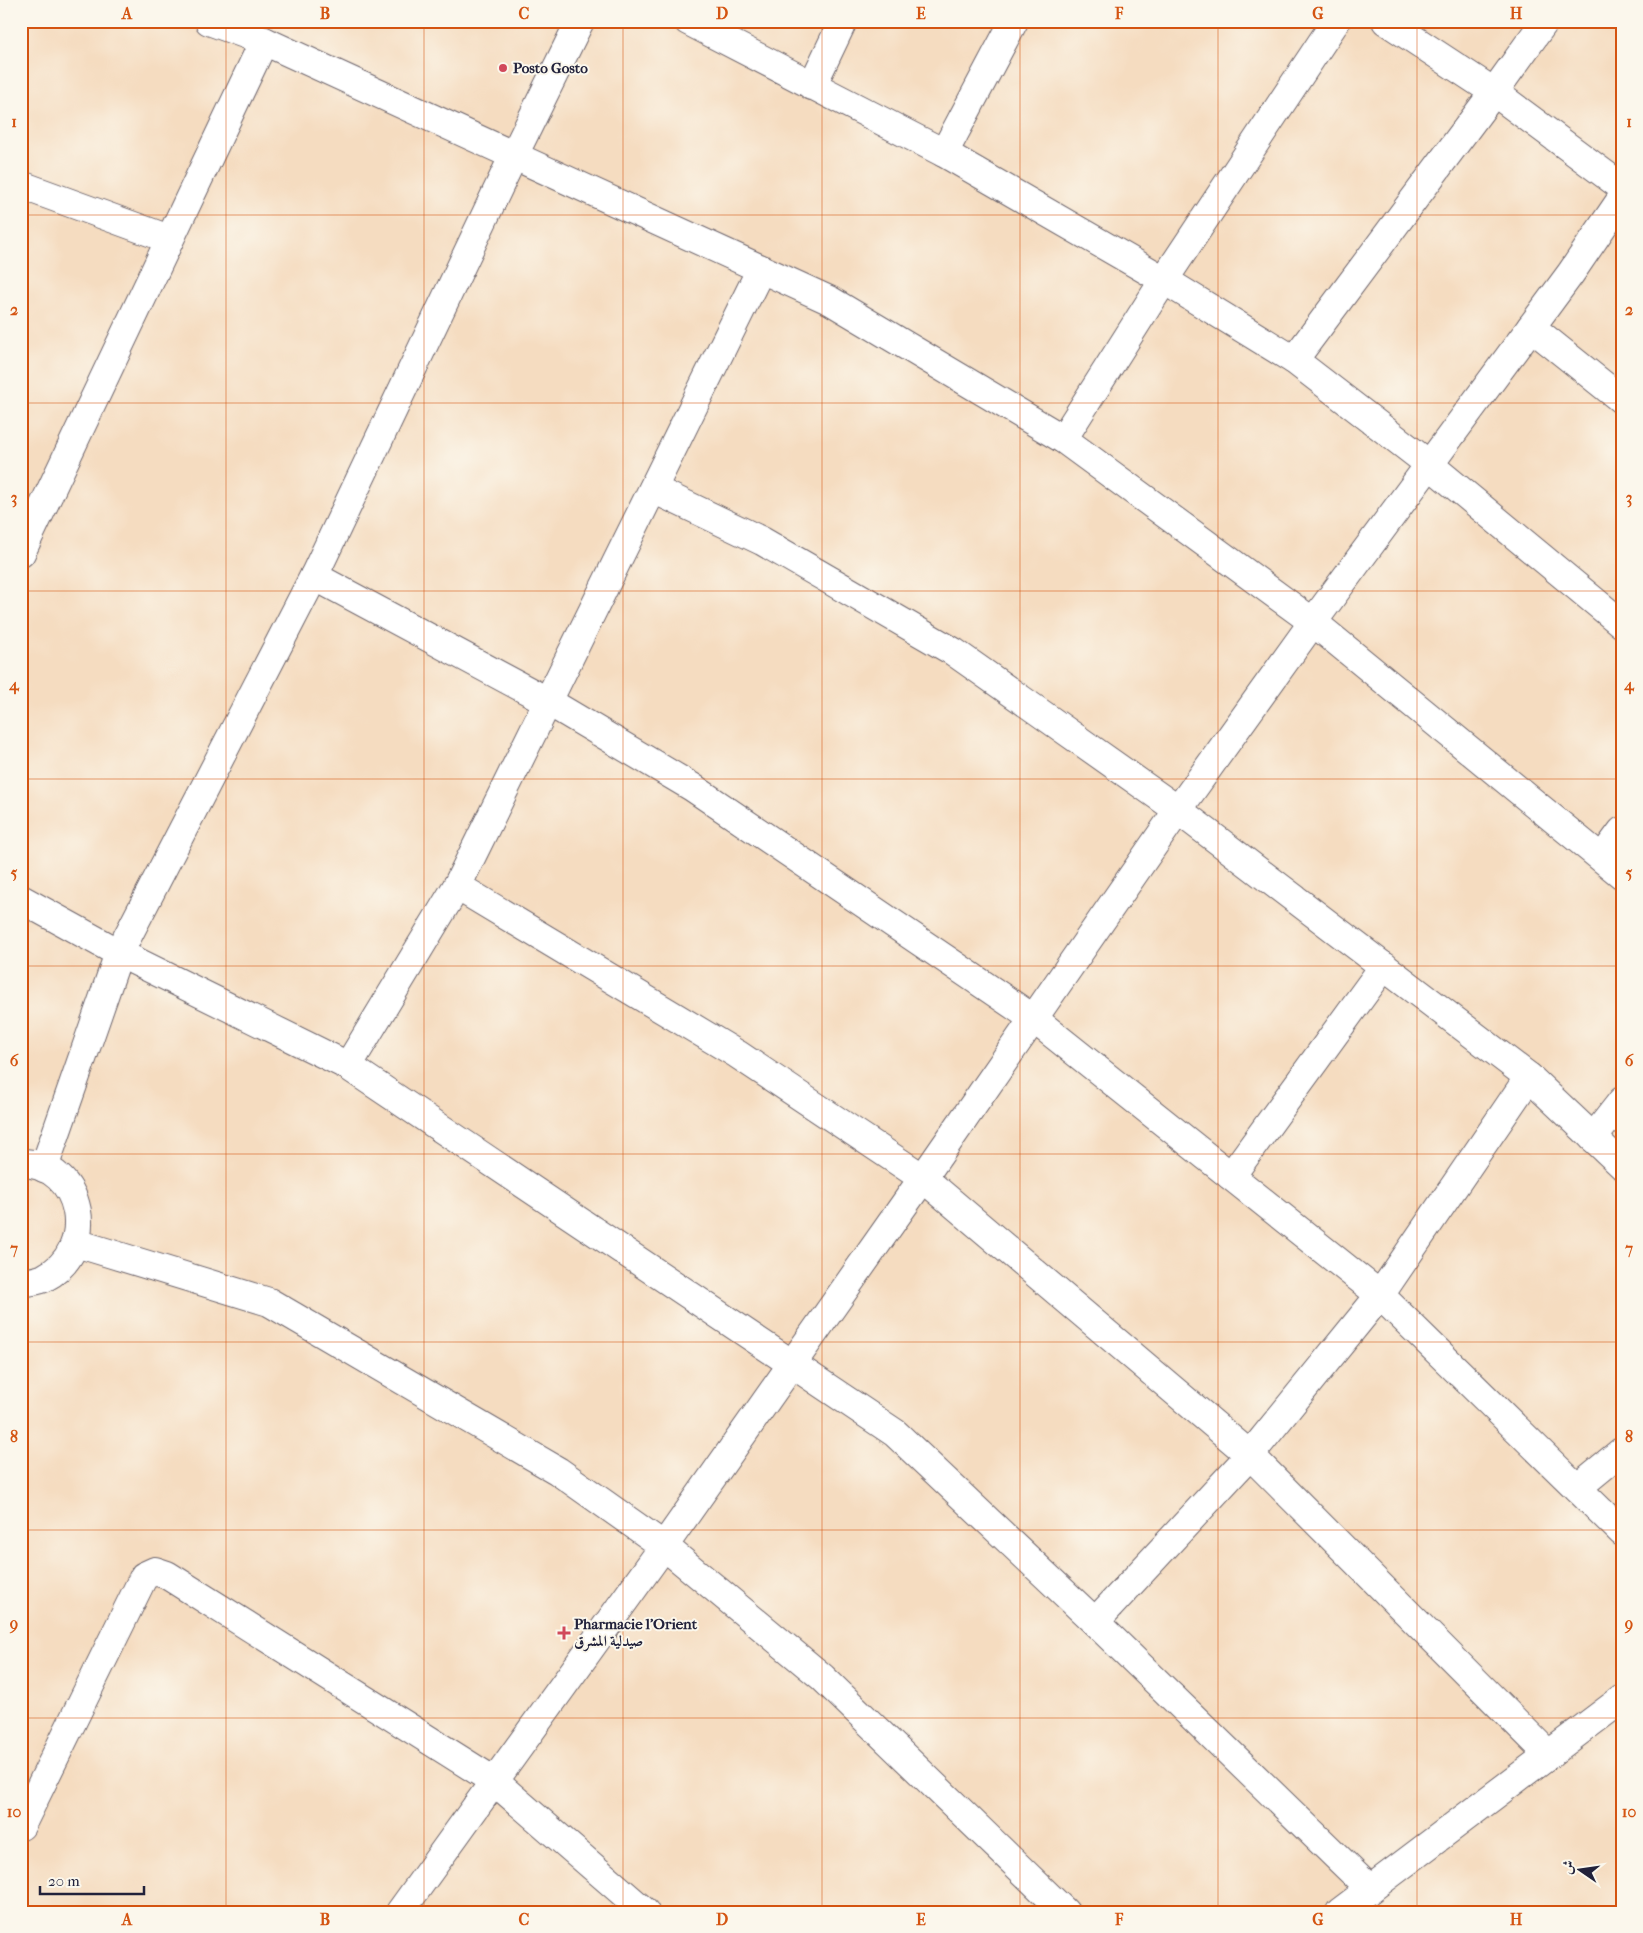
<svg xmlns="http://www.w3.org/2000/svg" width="1643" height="1933" font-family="'IM FELL French Canon',Amiri,serif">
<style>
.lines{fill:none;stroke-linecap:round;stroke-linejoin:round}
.minor-casing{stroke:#6c636a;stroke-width:30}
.minor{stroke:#fff;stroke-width:28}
.grid{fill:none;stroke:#d45411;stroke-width:1;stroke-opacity:0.55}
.poi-dot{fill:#d1495b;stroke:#fbf7ec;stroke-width:2}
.labels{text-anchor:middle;stroke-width:4;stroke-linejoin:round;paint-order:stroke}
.poi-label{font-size:15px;font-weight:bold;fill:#22223b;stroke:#fbf7ec;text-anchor:start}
.neatline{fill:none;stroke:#d45411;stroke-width:2}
.grid-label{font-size:16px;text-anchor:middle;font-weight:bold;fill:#d45411}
</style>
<rect width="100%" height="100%" fill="#fbf7ec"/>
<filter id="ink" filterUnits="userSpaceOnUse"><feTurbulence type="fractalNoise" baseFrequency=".02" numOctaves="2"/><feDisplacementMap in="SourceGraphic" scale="10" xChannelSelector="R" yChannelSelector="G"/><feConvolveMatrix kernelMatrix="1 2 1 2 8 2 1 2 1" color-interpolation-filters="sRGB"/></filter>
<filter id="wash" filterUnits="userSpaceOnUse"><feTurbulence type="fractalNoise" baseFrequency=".0096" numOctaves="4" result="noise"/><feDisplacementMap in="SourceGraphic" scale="20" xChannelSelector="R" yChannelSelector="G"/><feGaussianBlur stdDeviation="1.12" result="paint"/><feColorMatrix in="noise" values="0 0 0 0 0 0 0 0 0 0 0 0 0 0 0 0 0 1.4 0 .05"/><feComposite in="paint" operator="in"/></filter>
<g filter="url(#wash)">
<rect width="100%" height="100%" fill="#f5dcc0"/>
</g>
<g filter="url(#ink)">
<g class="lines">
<g class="minor-casing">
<g id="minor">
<polyline points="209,21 264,41 831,301 1063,439 1313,622 1622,875"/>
<polyline points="688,21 944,153 1164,280 1294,360 1430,465 1622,624"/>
<polyline points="1386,21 1494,92 1622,187"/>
<polyline points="812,86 843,21"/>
<polyline points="944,153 1014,21"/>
<polyline points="21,185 169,239"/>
<polyline points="1531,327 1622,400"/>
<polyline points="1294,360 1494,92 1545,21"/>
<polyline points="1063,439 1164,280 1336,21"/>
<polyline points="653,489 762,541 954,652 1178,810 1529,1077 1622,1165"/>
<polyline points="21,553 264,41"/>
<polyline points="314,576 549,702 692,787 1034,1019 1380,1295 1622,1532"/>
<polyline points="1602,858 1622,831"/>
<polyline points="457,886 737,1054 923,1178 1250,1455 1549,1755"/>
<polyline points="21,899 119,953 348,1066 895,1433 1095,1622 1370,1889"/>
<polyline points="348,1066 457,886 761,269"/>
<polyline points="1593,1138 1622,1101"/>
<path d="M21,1163c62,0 79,87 23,115 -7,3 -16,4 -23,5"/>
<polyline points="44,1168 119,953 314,576 514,155 580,21"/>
<polyline points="1231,1176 1384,966"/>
<polyline points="76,1243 269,1302 558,1471 664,1546 822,1677 1065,1912"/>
<polyline points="1577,1488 1622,1451"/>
<polyline points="1095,1622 1250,1455 1380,1295 1529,1077"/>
<polyline points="21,1826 144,1576 155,1571 167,1575 494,1781 645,1912"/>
<polyline points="400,1912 664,1546 923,1178 1178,810 1313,622 1571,273 1622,198"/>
<polyline points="1340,1912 1622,1699"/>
</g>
</g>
<use href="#minor" class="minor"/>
</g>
</g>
<path class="grid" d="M226,21v1891M424,21v1891M623,21v1891M822,21v1891M1020,21v1891M1218,21v1891M1417,21v1891M21,215h1601M21,403h1601M21,591h1601M21,779h1601M21,966h1601M21,1154h1601M21,1342h1601M21,1530h1601M21,1718h1601"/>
<g class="poi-dot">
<circle cx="503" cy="68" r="5"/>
<path d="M561.5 1625.5h5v5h5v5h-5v5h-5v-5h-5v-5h5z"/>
</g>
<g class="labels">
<g class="poi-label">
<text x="513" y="73">Posto Gosto</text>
<text x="574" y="1629">Pharmacie l'Orient<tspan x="574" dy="17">صيدلية المشرق</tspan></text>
</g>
</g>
<rect width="1643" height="1933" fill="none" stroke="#fbf7ec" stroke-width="55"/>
<g transform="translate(1580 1870) rotate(283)" stroke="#fbf7ec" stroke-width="4" paint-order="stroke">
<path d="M0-4L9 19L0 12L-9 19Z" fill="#22223b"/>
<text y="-8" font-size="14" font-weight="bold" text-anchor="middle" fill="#22223b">ش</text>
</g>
<path d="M40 1886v8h104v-8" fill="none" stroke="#22223b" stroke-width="2.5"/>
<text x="48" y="1886" font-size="15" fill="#22223b" stroke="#fbf7ec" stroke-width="4" paint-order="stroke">20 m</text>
<rect x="28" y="28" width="1588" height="1878" class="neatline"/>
<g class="grid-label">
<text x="127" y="19">A</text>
<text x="325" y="19">B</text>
<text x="524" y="19">C</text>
<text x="722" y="19">D</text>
<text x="921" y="19">E</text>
<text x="1119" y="19">F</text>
<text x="1318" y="19">G</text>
<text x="1516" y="19">H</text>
<text x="14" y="127">1</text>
<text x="1629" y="127">1</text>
<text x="14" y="315">2</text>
<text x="1629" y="315">2</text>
<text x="14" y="503">3</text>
<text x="1629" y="503">3</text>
<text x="14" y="690">4</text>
<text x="1629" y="690">4</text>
<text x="14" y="878">5</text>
<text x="1629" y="878">5</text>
<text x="14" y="1066">6</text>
<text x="1629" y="1066">6</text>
<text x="14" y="1254">7</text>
<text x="1629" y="1254">7</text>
<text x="14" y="1442">8</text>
<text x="1629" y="1442">8</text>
<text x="14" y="1629">9</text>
<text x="1629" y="1629">9</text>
<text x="14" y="1817">10</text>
<text x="1629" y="1817">10</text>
<text x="127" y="1925">A</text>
<text x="325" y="1925">B</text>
<text x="524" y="1925">C</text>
<text x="722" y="1925">D</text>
<text x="921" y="1925">E</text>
<text x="1119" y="1925">F</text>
<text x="1318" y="1925">G</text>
<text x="1516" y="1925">H</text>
</g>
</svg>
